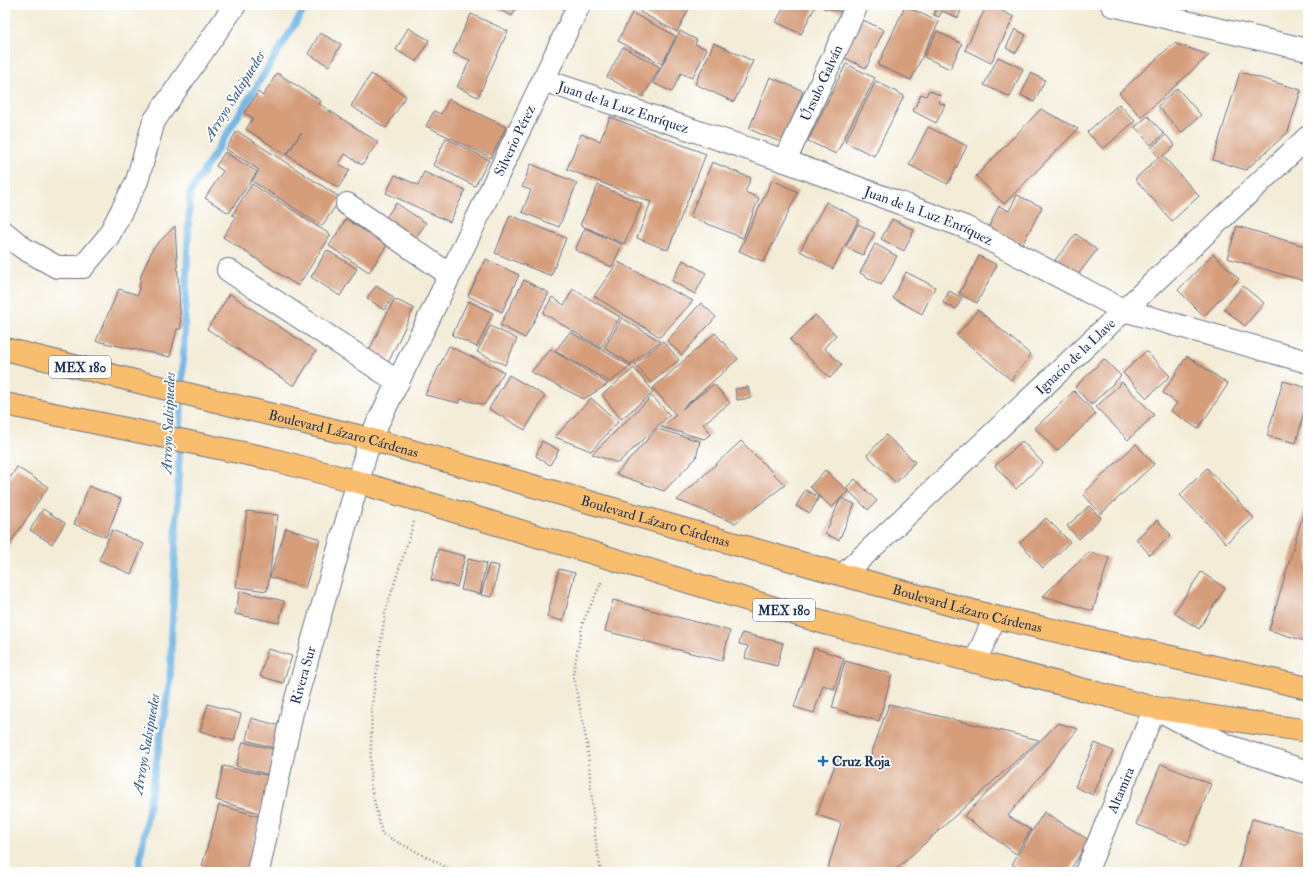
<svg xmlns="http://www.w3.org/2000/svg" width="1313" height="877" font-family="'IM FELL Double Pica',serif">
<style>
.lines{fill:none;stroke-linecap:round;stroke-linejoin:round}
.stream{stroke:#72b7e8;stroke-width:7}
.building{fill:#d59d7a}
.minor-casing{stroke:#677188;stroke-width:24}
.major-casing{stroke:#677188;stroke-width:24}
.path{stroke:#677188;stroke-width:2.5;stroke-dasharray:1 3;stroke-linecap:butt}
.minor{stroke:#fff;stroke-width:22}
.major{stroke:#f9be6d;stroke-width:22}
.poi-dot{fill:#1f6fb2;stroke:#fff;stroke-width:1.5}
.labels{text-anchor:middle;stroke-width:3.5;stroke-linejoin:round;paint-order:stroke}
.shield{fill:#fff;stroke:#5f6d8e;stroke-width:1}
.shield-label{font-size:13px;font-weight:bold;fill:#1b2f5e}
.street-label{font-size:14px;fill:#1b2f5e;stroke:#fff}
.poi-label{font-size:14px;font-weight:bold;fill:#1b2f5e;stroke:#fff;text-anchor:start}
.water-label{font-size:15px;font-style:italic;fill:#395f8e;stroke:#fff}
</style>
<rect width="100%" height="100%" fill="#fff"/>
<filter id="ink" filterUnits="userSpaceOnUse"><feTurbulence type="fractalNoise" baseFrequency=".025" numOctaves="2"/><feDisplacementMap in="SourceGraphic" scale="8" xChannelSelector="R" yChannelSelector="G"/><feConvolveMatrix kernelMatrix="1 2 1 2 8 2 1 2 1" color-interpolation-filters="sRGB"/></filter>
<filter id="wash" filterUnits="userSpaceOnUse"><feTurbulence type="fractalNoise" baseFrequency=".012" numOctaves="4" result="noise"/><feDisplacementMap in="SourceGraphic" scale="16" xChannelSelector="R" yChannelSelector="G"/><feGaussianBlur stdDeviation="0.9" result="paint"/><feColorMatrix in="noise" values="0 0 0 0 0 0 0 0 0 0 0 0 0 0 0 0 0 1.4 0 .05"/><feComposite in="paint" operator="in"/></filter>
<g filter="url(#wash)">
<rect width="100%" height="100%" fill="#f3ecd7"/>
<g class="lines">
<polyline class="stream" points="138,872 170,680 190,193 307,5"/>
</g>
<g id="blocks">
<g class="building">
<polygon points="490,5 518,5 512,16"/>
<polygon points="643,5 691,5 677,32 640,12"/>
<polygon points="785,5 816,5 801,34 776,22"/>
<polygon points="823,5 848,5 846,13 823,8"/>
<polygon points="938,5 963,5 958,18 942,11 939,17 934,15"/>
<polygon points="987,5 990,5 1014,17 991,63 965,50"/>
<polygon points="905,6 939,22 911,80 878,65"/>
<polygon points="632,13 676,36 662,64 618,41"/>
<polygon points="471,14 508,31 478,97 457,87 470,60 453,53"/>
<polygon points="861,19 884,30 866,68 843,57"/>
<polygon points="408,28 429,40 417,62 396,50"/>
<polygon points="1015,29 1026,35 1016,53 1006,48"/>
<polygon points="680,31 697,40 695,44 707,49 692,78 681,73 672,92 653,83"/>
<polygon points="937,31 962,44 950,69 924,57"/>
<polygon points="320,33 341,44 329,66 308,54"/>
<polygon points="714,43 753,61 734,102 695,84"/>
<polygon points="1174,43 1209,55 1141,117 1119,93"/>
<polygon points="623,47 660,67 643,97 607,77"/>
<polygon points="998,57 1023,69 1010,97 984,85"/>
<polygon points="846,64 875,78 836,154 808,141"/>
<polygon points="1240,72 1301,90 1288,132 1246,170 1213,160"/>
<polygon points="277,73 321,101 319,104 378,142 362,165 345,154 339,164 350,170 338,188 287,155 301,133 286,155 246,129 253,118 244,113 258,92 263,96"/>
<polygon points="1031,73 1045,80 1034,102 1021,95"/>
<polygon points="371,74 406,96 386,128 351,106"/>
<polygon points="770,77 803,91 783,143 749,129"/>
<polygon points="876,81 904,96 874,156 845,142"/>
<polygon points="1177,88 1201,115 1181,133 1158,106"/>
<polygon points="929,90 941,96 938,102 945,105 936,123 913,111 921,94 926,96"/>
<polygon points="449,99 506,127 491,158 426,126 434,111 441,114"/>
<polygon points="1119,104 1135,121 1103,149 1087,132"/>
<polygon points="1041,109 1078,129 1004,204 976,176"/>
<polygon points="1148,116 1164,134 1151,145 1135,127"/>
<polygon points="610,117 706,154 668,250 637,238 651,202 567,169 581,134 600,141"/>
<polygon points="928,127 967,146 948,184 909,165"/>
<polygon points="237,131 341,198 322,226 252,181 259,170 226,149"/>
<polygon points="1166,135 1175,146 1163,156 1199,196 1172,221 1135,179 1159,157 1151,148"/>
<polygon points="446,138 489,160 475,186 433,165"/>
<polygon points="225,152 257,172 229,213 205,198 223,171 216,166"/>
<polygon points="712,162 751,178 745,192 759,198 743,238 690,217"/>
<polygon points="531,164 577,183 559,227 522,212 531,190 522,187"/>
<polygon points="424,172 465,190 450,222 386,193 395,175 418,185"/>
<polygon points="772,180 798,192 764,262 739,251"/>
<polygon points="252,184 331,235 298,286 223,237 236,217 232,215"/>
<polygon points="598,185 642,204 624,244 580,225"/>
<polygon points="1017,195 1042,207 1022,245 988,228 999,206 1009,211"/>
<polygon points="826,202 859,219 833,269 800,251"/>
<polygon points="396,203 426,223 412,243 383,222"/>
<polygon points="510,215 566,238 551,276 495,253"/>
<polygon points="346,219 387,245 369,272 329,246"/>
<polygon points="892,219 914,230 904,251 881,239"/>
<polygon points="858,224 875,233 863,255 846,247"/>
<polygon points="175,226 181,329 177,329 170,357 96,341 119,289 138,295 141,275 153,248"/>
<polygon points="1237,226 1308,247 1308,282 1227,258"/>
<polygon points="585,228 622,245 612,267 575,250"/>
<polygon points="1076,234 1097,250 1076,277 1055,260"/>
<polygon points="875,244 897,256 881,285 860,273"/>
<polygon points="327,250 357,269 340,296 311,277"/>
<polygon points="1213,254 1239,279 1204,316 1178,290"/>
<polygon points="979,256 997,265 977,303 959,294"/>
<polygon points="486,259 519,275 502,312 468,296"/>
<polygon points="683,260 706,273 695,294 672,281"/>
<polygon points="618,262 693,301 660,337 594,296"/>
<polygon points="906,272 935,287 922,314 893,298"/>
<polygon points="524,280 549,293 525,338 500,325"/>
<polygon points="376,286 393,297 384,310 367,298"/>
<polygon points="1243,286 1264,303 1245,326 1224,309"/>
<polygon points="573,289 620,317 601,348 543,313 552,297 564,305"/>
<polygon points="949,291 962,298 956,309 943,303"/>
<polygon points="230,294 316,351 294,386 207,329"/>
<polygon points="394,299 414,308 388,363 368,353"/>
<polygon points="468,301 493,313 477,347 452,335"/>
<polygon points="701,303 716,317 682,355 667,341"/>
<polygon points="978,310 1031,355 1011,380 957,335"/>
<polygon points="815,315 836,335 824,348 842,365 830,378 790,340"/>
<polygon points="622,318 660,341 631,364 604,348"/>
<polygon points="490,326 517,339 505,365 477,352"/>
<polygon points="570,332 631,366 610,382 555,351"/>
<polygon points="715,333 738,359 682,409 714,384 730,403 703,424 711,434 704,439 661,427 676,415 653,388"/>
<polygon points="663,341 679,360 651,383 635,364"/>
<polygon points="449,346 504,372 484,405 461,399 459,403 425,395"/>
<polygon points="550,349 608,384 584,399 531,372"/>
<polygon points="1146,351 1170,376 1147,398 1123,373"/>
<polygon points="1187,356 1228,384 1198,429 1171,411 1177,403 1163,393"/>
<polygon points="1104,359 1121,376 1091,405 1075,387"/>
<polygon points="634,368 654,392 621,419 602,395"/>
<polygon points="509,375 545,396 525,430 489,409"/>
<polygon points="1283,381 1308,388 1308,413 1304,412 1296,443 1267,436"/>
<polygon points="1122,382 1154,415 1128,440 1096,407"/>
<polygon points="748,387 751,398 737,400 735,389"/>
<polygon points="1074,391 1096,414 1057,451 1035,428"/>
<polygon points="652,396 670,415 618,463 592,454"/>
<polygon points="591,398 618,422 591,451 555,437"/>
<polygon points="657,429 700,441 696,458 664,491 616,474"/>
<polygon points="886,435 915,462 896,483 867,455"/>
<polygon points="542,441 559,450 550,465 536,456"/>
<polygon points="741,441 785,485 735,523 677,500"/>
<polygon points="1022,441 1043,463 1016,489 995,466"/>
<polygon points="1136,444 1154,464 1101,514 1083,494"/>
<polygon points="17,467 48,487 5,551 5,483 6,484"/>
<polygon points="1207,468 1254,518 1226,543 1180,495"/>
<polygon points="825,470 848,491 841,498 855,504 839,540 825,534 841,498 832,508 810,487"/>
<polygon points="855,479 877,501 868,510 846,488"/>
<polygon points="89,486 121,499 106,537 74,524"/>
<polygon points="805,490 819,497 810,513 796,506"/>
<polygon points="1089,506 1101,518 1079,539 1067,526"/>
<polygon points="1305,508 1308,509 1308,642 1269,630"/>
<polygon points="43,509 65,523 52,544 30,530"/>
<polygon points="247,511 278,515 267,591 236,587"/>
<polygon points="1046,518 1070,542 1043,568 1020,543"/>
<polygon points="1157,520 1171,535 1150,555 1136,539"/>
<polygon points="286,528 320,539 305,588 270,577"/>
<polygon points="112,530 144,544 131,574 99,560"/>
<polygon points="438,549 465,556 457,587 431,580"/>
<polygon points="1089,552 1109,558 1093,611 1043,596"/>
<polygon points="468,559 486,563 480,594 461,590"/>
<polygon points="489,564 499,566 492,597 481,595"/>
<polygon points="559,569 575,573 563,621 547,617"/>
<polygon points="1201,572 1225,588 1199,629 1174,613"/>
<polygon points="240,591 284,601 279,623 235,614"/>
<polygon points="613,600 730,631 722,661 605,631"/>
<polygon points="742,633 783,643 777,666 745,658 748,646 739,644"/>
<polygon points="814,648 844,658 834,689 823,685 814,713 794,707"/>
<polygon points="268,649 292,656 283,683 260,676"/>
<polygon points="845,661 892,674 879,721 832,708"/>
<polygon points="208,704 241,714 234,741 200,731"/>
<polygon points="889,704 1039,740 893,872 827,872 841,823 817,815 837,759 867,766"/>
<polygon points="251,718 284,727 278,749 246,740"/>
<polygon points="1058,723 1078,729 1008,816 1031,830 1016,854 964,816"/>
<polygon points="243,742 277,750 271,775 236,766"/>
<polygon points="1095,743 1113,751 1093,795 1075,787"/>
<polygon points="1161,764 1211,784 1187,845 1136,824"/>
<polygon points="223,766 270,776 260,813 216,800"/>
<polygon points="219,805 261,817 246,872 225,872 202,866"/>
<polygon points="1044,812 1089,840 1069,872 1024,872 1012,864"/>
<polygon points="1252,819 1308,834 1308,872 1246,872 1238,870"/>
</g>
</g>
</g>
<g filter="url(#ink)">
<use href="#blocks" fill-opacity="0" stroke="#677188" stroke-width="1"/>
<g class="lines">
<g class="minor-casing">
<g id="minor">
<polyline points="1112,5 1308,50"/>
<path id="s1" d="M543,80l242,81 180,66 158,83 185,52"/>
<path id="s2" d="M785,161l72,-156"/>
<polyline points="347,204 450,275"/>
<polyline points="5,233 23,248 57,267 83,267 108,237 137,181 154,121 235,5"/>
<polyline points="228,270 398,382"/>
<path id="s3" d="M843,575l465,-438"/>
<polyline points="975,662 995,617"/>
<path id="s4" d="M258,872l34,-159 78,-274 80,-164 129,-270"/>
<path id="s5" d="M1086,872l69,-164 73,38 80,26"/>
</g>
</g>
<g class="major-casing">
<g id="major">
<path id="s6" d="M5,349l365,90 473,136 152,42 313,71"/>
<polyline points="5,404 267,458 358,482 828,624 1155,708 1308,731"/>
</g>
</g>
<g class="path">
<polyline points="414,522 385,613 372,705 370,783 382,834 456,872"/>
<polyline points="601,872 595,836 587,743 573,674 583,622 602,581"/>
</g>
<use href="#minor" class="minor"/>
<use href="#major" class="major"/>
</g>
</g>
<path class="poi-dot" d="M821 755h4v4h4v4h-4v4h-4v-4h-4v-4h4z"/>
<g class="labels">
<g class="shield">
<rect x="49" y="356" width="62" height="22" rx="3"/>
<rect x="753" y="599" width="62" height="22" rx="3"/>
</g>
<g class="shield-label">
<text x="80" y="372">MEX 180</text>
<text x="784" y="615">MEX 180</text>
</g>
<g class="street-label">
<text dy="5" stroke="none"><textPath href="#s2" startOffset="86">Úrsulo Galván</textPath></text>
<text dy="5" stroke="none"><textPath href="#s1" startOffset="85">Juan de la Luz Enríquez</textPath></text>
<text dy="5" stroke="none"><textPath href="#s4" startOffset="779">Silverio Pérez</textPath></text>
<text dy="5" stroke="none"><textPath href="#s1" startOffset="409">Juan de la Luz Enríquez</textPath></text>
<text dy="5" stroke="none"><textPath href="#s3" startOffset="319">Ignacio de la Llave</textPath></text>
<text dy="5" stroke="none"><textPath href="#s6" startOffset="349">Boulevard Lázaro Cárdenas</textPath></text>
<text dy="5" stroke="none"><textPath href="#s6" startOffset="673">Boulevard Lázaro Cárdenas</textPath></text>
<text dy="5" stroke="none"><textPath href="#s6" startOffset="997">Boulevard Lázaro Cárdenas</textPath></text>
<text dy="5" stroke="none"><textPath href="#s4" startOffset="202">Rivera Sur</textPath></text>
<text dy="5" stroke="none"><textPath href="#s5" startOffset="89">Altamira</textPath></text>
</g>
<g class="poi-label">
<text x="832" y="766">Cruz Roja</text>
</g>
<g class="water-label">
<text transform="translate(234 96) rotate(-58)" y="5">Arroyo Salsipuedes</text>
<text transform="translate(168 423) rotate(-88)" y="5">Arroyo Salsipuedes</text>
<text transform="translate(146 744) rotate(-80)" y="5">Arroyo Salsipuedes</text>
</g>
</g>
<rect width="1313" height="877" fill="none" stroke="#fff" stroke-width="20"/>
</svg>
